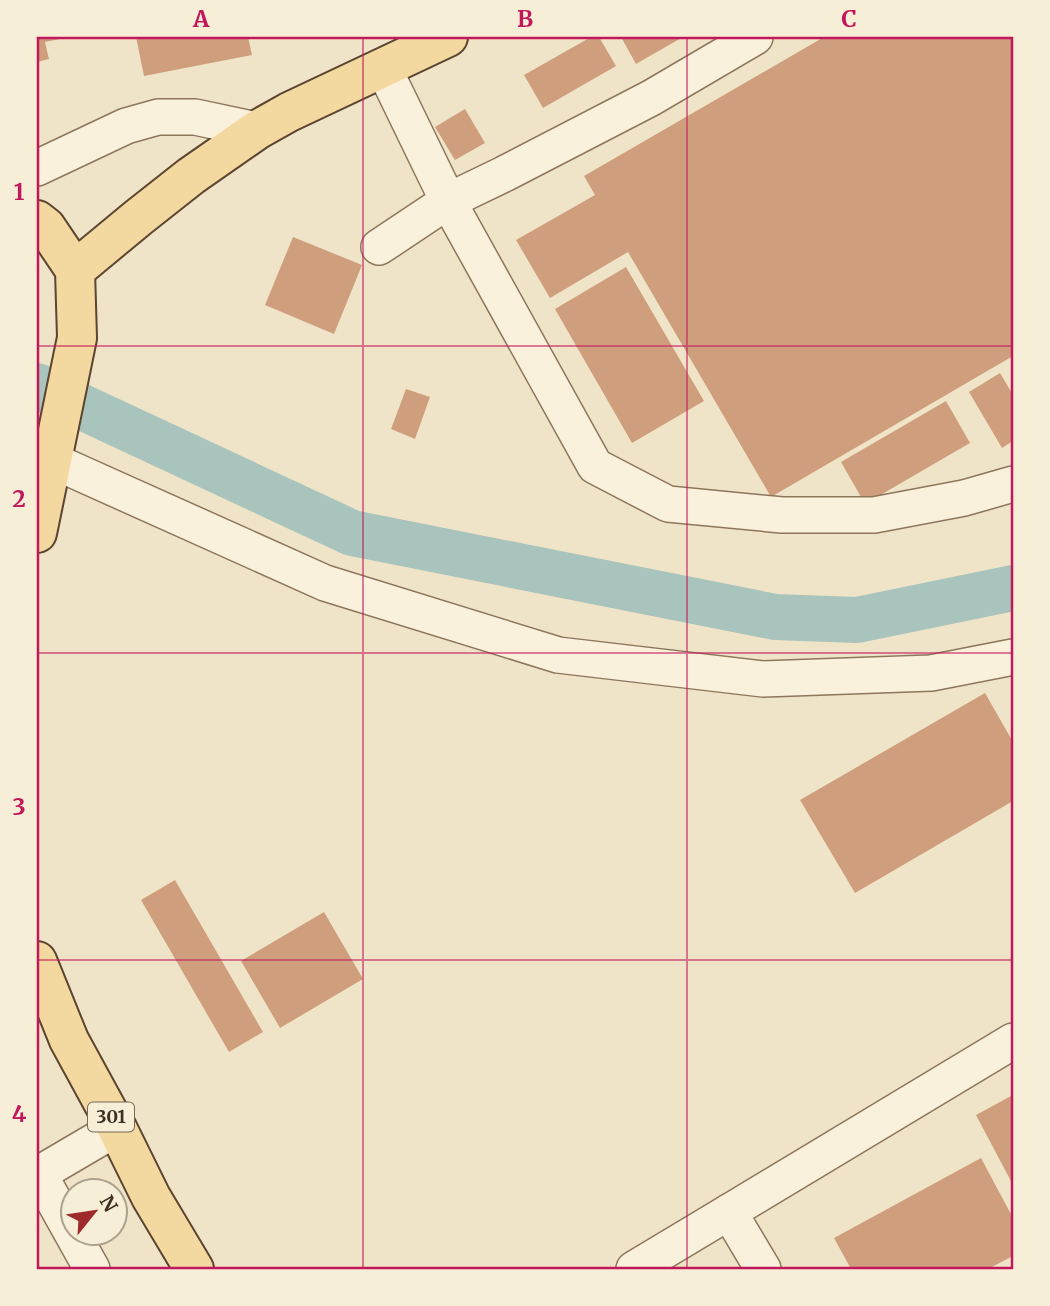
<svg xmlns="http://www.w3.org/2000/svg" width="1050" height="1306" font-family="Merriweather,serif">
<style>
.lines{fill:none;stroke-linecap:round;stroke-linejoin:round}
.river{stroke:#a9c4bc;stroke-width:46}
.building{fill:#cf9f7d}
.minor-casing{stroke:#8d765c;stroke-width:38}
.major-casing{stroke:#5b4430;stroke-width:42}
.minor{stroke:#faf1dc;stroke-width:35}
.major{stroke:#f3d9a0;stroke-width:38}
.grid{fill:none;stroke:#c2185b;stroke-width:2;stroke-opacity:0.55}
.labels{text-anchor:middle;stroke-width:6;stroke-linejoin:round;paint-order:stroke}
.shield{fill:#f7eed8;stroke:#756857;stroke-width:2}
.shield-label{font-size:18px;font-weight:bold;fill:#3d2e20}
.neatline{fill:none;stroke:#c2185b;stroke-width:2.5}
.grid-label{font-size:23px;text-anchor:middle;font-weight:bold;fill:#c2185b}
</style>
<rect width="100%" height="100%" fill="#f0e4c8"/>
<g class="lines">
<polyline class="river" points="37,386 352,533 775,617 857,620 1013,588"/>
</g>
<g class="building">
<polygon points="37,37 65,37 65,38 45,42 49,59 37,62"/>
<polygon points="136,37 248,37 252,55 144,76"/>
<polygon points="591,37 599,37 616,66 543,108 524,75"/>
<polygon points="621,37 683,37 636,64"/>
<polygon points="824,37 1013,37 1013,356 771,497 628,252 550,298 516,240 595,195 584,176"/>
<polygon points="465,109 485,143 455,160 435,127"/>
<polygon points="293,237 362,265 334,334 265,305"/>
<polygon points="626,267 704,401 632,443 555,309"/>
<polygon points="1000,373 1013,395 1013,441 1002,448 969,392"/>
<polygon points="406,389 430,397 415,439 391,429"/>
<polygon points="946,401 970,443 865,504 841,462"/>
<polygon points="985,693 1013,742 1013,801 855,893 800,800"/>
<polygon points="175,880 263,1032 229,1052 141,900"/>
<polygon points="324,912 363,979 280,1028 241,961"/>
<polygon points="1011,1096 1013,1100 1013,1185 976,1115"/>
<polygon points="981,1158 1013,1218 1013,1256 988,1269 851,1269 834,1238"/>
</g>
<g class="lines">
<g class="minor-casing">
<g id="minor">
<polyline points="383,67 448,201 595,466 668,504 782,515 874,515 964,498 1013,484"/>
<polyline points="37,168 126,126 158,117 195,117 257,130"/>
<polyline points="379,247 448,201 504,174 651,98 755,37"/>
<polyline points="51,460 325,583 558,655 763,679 931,673 1013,657"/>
<polyline points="39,1174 92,1269"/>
<polyline points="37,1175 117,1128"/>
<polyline points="634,1269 729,1212"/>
<polyline points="763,1269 729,1212 1013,1041"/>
</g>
</g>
<g class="major-casing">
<g id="major">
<polyline points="37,220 46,227 75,270 77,338 37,533"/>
<polyline points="75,270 139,217 191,176 257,130 289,112 448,37"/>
<polyline points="37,961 69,1040 117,1128 151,1197 194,1269"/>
</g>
</g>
<use href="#minor" class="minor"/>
<use href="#major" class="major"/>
</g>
<path class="grid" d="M363,37v1232M687,37v1232M37,346h976M37,653h976M37,960h976"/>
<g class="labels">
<rect class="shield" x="88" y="1102.5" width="46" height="29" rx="5"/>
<g class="shield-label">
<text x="111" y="1123">301</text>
</g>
</g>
<rect width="1050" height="1306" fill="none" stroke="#f7eed8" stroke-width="77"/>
<g transform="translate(94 1212) rotate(60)"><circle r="33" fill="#f7eed8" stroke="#ada18e" stroke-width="2"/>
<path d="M0-5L12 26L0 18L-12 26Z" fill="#9e2a2b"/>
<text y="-10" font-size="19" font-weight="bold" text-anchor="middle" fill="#3d2e20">N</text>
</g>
<rect x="38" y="38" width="974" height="1230" class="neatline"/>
<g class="grid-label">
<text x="201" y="27">A</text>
<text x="525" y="27">B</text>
<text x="849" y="27">C</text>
<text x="19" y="200">1</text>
<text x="19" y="507">2</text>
<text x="19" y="815">3</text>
<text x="19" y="1122">4</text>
</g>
</svg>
